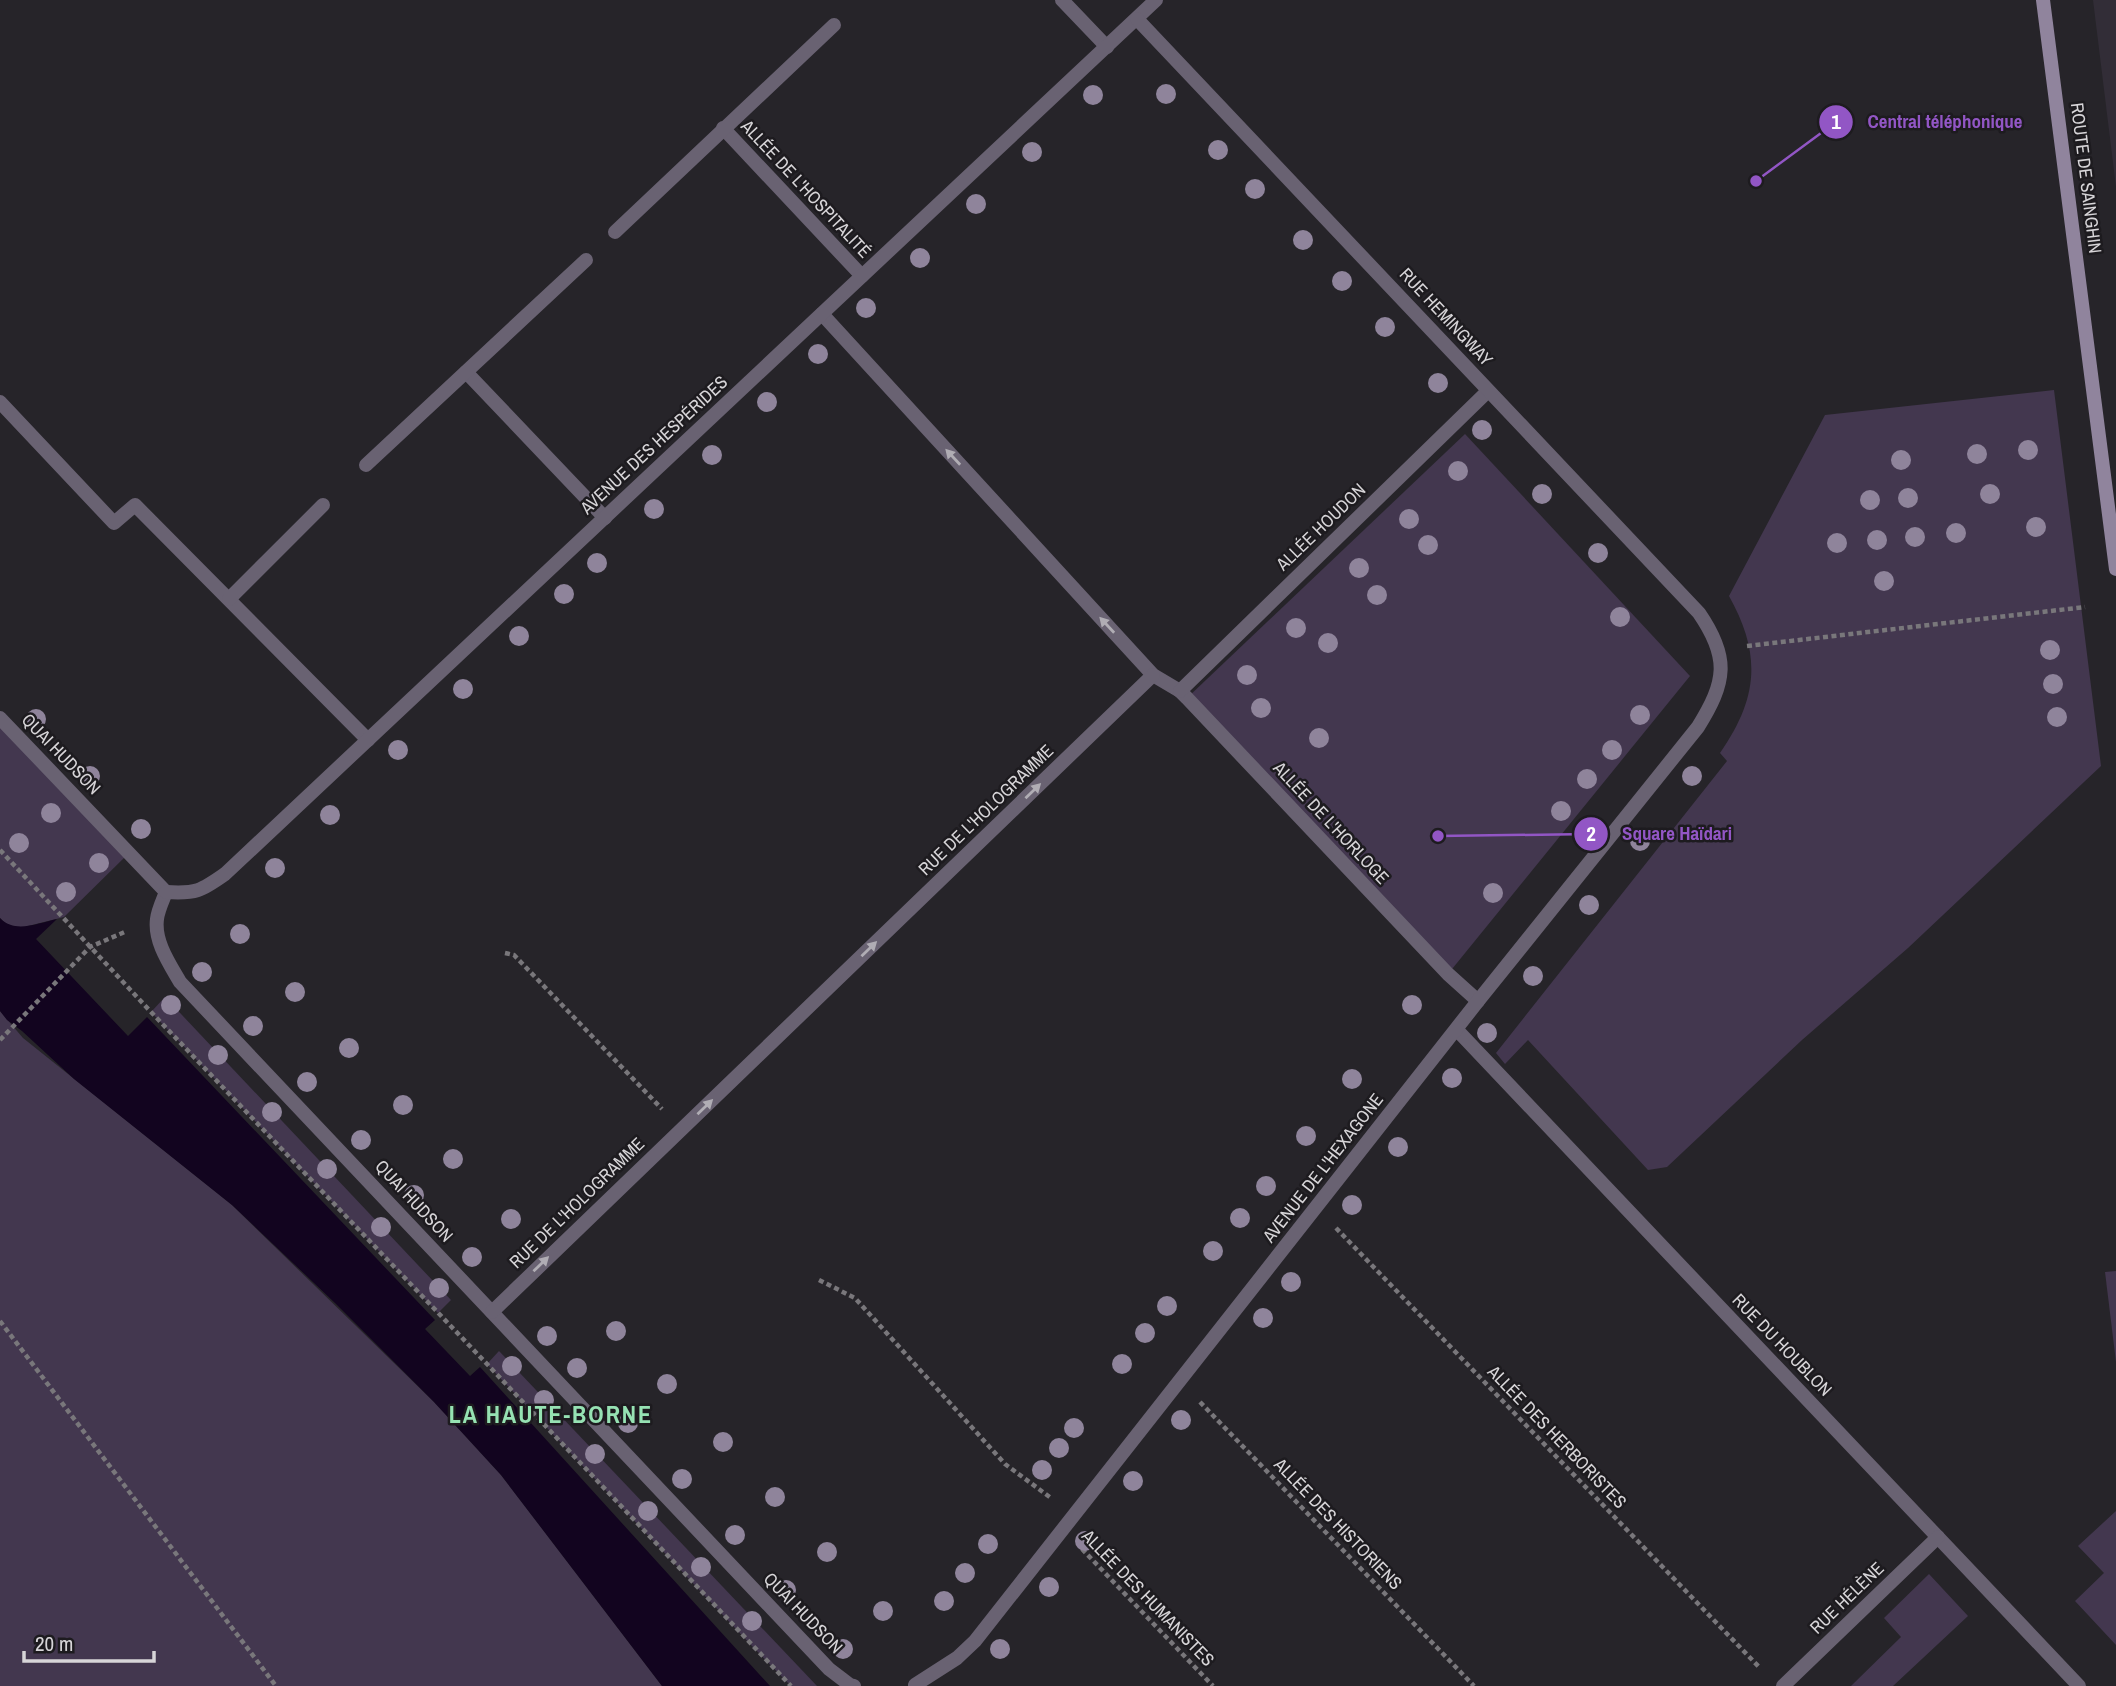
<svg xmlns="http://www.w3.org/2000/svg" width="2116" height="1686" font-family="'Archivo Narrow',sans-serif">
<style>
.built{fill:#322d37}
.green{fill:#43374f}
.water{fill:#12041f}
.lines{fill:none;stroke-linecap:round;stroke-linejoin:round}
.path{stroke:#79777b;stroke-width:4.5;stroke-dasharray:5 3.5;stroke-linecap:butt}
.lane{stroke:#696272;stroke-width:14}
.street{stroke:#696272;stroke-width:14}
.secondary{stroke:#90849d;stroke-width:14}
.tree{fill:#8f849b}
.oneway{fill:#b0adb4}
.labels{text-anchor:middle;stroke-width:5;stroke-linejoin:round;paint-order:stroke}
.street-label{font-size:18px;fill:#d7d5d8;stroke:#1d1b1f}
.district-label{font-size:24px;font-weight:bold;letter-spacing:2px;fill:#96e2b3;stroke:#1d1b1f}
.leader{fill:none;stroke:#9256c5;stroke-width:2.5}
.callout-dot{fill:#9256c5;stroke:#1d1b1f;stroke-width:2.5}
.mark-label{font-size:21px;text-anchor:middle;font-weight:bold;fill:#fff}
.callout-label{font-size:19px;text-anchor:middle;font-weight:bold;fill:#9256c5;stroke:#1d1b1f;stroke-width:5;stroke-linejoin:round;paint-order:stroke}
</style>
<rect width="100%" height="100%" fill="#262429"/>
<polygon class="built" points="2093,0 2116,0 2116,187"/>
<g class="green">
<path d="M2054,390l47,376 -193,182 -106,92 -135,127 -19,3 -120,-130 -23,24 -9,-11 231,-292 -7,-8c38,-55 42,-98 9,-157l96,-181z"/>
<polygon points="1465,434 1690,676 1448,974 1187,698"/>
<polygon points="0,718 129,853 64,917 20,928 6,924 0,918"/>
<polygon points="165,997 451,1300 438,1313 151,1012"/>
<polygon points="0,1011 23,1038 232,1205 434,1402 501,1475 662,1686 0,1686"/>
<polygon points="2116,1271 2116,1362 2105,1272"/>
<polygon points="499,1351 817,1686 791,1686 752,1646 487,1364"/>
<polygon points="2116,1511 2116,1645 2075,1601 2104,1573 2078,1546"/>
<polygon points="1929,1574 1968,1616 1893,1686 1851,1686 1901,1637 1884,1618"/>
</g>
<path class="water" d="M0,918c15,16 38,5 57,1l-21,20 92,97 19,-19 288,303 -10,9 45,47 10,-9 290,319h-108l-161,-211 -67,-73 -99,-99 -103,-98 -158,-126 -52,-48 -15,-11 -7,-9z"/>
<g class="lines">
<g class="path">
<polyline points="1747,646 2085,607"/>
<polyline points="0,850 151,1012 487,1364 791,1686"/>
<polyline points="505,953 514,955 662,1109"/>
<polyline points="0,1040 90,947 127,931"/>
<polyline points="1336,1228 1760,1668"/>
<polyline points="819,1280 855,1298 1005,1464 1051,1498"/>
<polyline points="0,1321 276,1686"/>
<polyline points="1200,1402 1474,1686"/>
<polyline points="1082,1549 1213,1686"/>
</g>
<g class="lane">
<polyline points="1062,0 1107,47"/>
<polyline points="723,128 862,276"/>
<polyline points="615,232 834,25"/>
<polyline points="466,372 605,518"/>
<polyline points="0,402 114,523 135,505 368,740"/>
<polyline points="366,465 586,260"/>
<polyline points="229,599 323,505"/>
</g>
<g class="street">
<polyline points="822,314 1153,675 1180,691 1187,698 1448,974 1478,1001"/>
<polyline points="1180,691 1488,391"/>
<path d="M0,718l166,174c-3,8 -8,18 -9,27 -3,22 12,44 23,63l649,687 21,16 4,1"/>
<path d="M166,892c30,2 35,-1 59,-18l931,-874"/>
<polyline points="1457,1030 2079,1686"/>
<polyline points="492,1312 1153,675"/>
<path d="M915,1685l42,-27 18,-17 503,-640 220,-274c28,-45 32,-69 1,-114l-562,-594"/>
<polyline points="1783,1686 1938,1537"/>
</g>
<polyline class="secondary" points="2043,0 2116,569"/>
</g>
<g class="tree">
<circle cx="1166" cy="94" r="10"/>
<circle cx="1093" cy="95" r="10"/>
<circle cx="1218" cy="150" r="10"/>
<circle cx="1032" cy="152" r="10"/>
<circle cx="1255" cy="189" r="10"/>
<circle cx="976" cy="204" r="10"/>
<circle cx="1303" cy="240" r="10"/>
<circle cx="920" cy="258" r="10"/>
<circle cx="1342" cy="281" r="10"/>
<circle cx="866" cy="308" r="10"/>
<circle cx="1385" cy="327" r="10"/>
<circle cx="818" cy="354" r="10"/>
<circle cx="1438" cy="383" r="10"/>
<circle cx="767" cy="402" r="10"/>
<circle cx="1482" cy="430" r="10"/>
<circle cx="2028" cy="450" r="10"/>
<circle cx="1977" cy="454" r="10"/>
<circle cx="712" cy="455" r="10"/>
<circle cx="1901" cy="460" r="10"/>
<circle cx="1458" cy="471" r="10"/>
<circle cx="1542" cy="494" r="10"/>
<circle cx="1990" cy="494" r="10"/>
<circle cx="1908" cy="498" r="10"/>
<circle cx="1870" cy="500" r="10"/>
<circle cx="654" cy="509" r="10"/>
<circle cx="1409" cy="519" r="10"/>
<circle cx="2036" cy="527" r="10"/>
<circle cx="1956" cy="533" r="10"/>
<circle cx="1915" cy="537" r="10"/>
<circle cx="1877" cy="540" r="10"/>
<circle cx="1837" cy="543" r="10"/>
<circle cx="1428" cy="545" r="10"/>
<circle cx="1598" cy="553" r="10"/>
<circle cx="597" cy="563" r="10"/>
<circle cx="1359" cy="568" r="10"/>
<circle cx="1884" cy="581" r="10"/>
<circle cx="564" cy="594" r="10"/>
<circle cx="1377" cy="595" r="10"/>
<circle cx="1620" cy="617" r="10"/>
<circle cx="1296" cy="628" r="10"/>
<circle cx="519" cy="636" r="10"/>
<circle cx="1328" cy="643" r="10"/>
<circle cx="2050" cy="650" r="10"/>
<circle cx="1247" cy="675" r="10"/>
<circle cx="2053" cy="684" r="10"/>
<circle cx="463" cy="689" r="10"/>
<circle cx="1261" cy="708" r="10"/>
<circle cx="1640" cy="715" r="10"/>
<circle cx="2057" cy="717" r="10"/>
<circle cx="36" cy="719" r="10"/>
<circle cx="1319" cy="738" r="10"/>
<circle cx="398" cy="750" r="10"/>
<circle cx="1612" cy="750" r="10"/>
<circle cx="90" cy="776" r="10"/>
<circle cx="1692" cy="776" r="10"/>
<circle cx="1587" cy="779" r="10"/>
<circle cx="1561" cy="811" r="10"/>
<circle cx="51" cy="813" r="10"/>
<circle cx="330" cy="815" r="10"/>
<circle cx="141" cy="829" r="10"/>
<circle cx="1640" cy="841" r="10"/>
<circle cx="19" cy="843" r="10"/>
<circle cx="99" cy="863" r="10"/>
<circle cx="275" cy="868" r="10"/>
<circle cx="66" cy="892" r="10"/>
<circle cx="1493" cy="893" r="10"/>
<circle cx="1589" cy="905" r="10"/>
<circle cx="240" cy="934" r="10"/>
<circle cx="202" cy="972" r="10"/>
<circle cx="1533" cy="976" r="10"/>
<circle cx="295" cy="992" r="10"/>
<circle cx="171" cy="1005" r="10"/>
<circle cx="1412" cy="1005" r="10"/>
<circle cx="253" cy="1026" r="10"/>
<circle cx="1487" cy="1033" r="10"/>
<circle cx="349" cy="1048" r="10"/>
<circle cx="218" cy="1055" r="10"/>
<circle cx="1452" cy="1078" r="10"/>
<circle cx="1352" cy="1079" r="10"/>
<circle cx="307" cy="1082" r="10"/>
<circle cx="403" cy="1105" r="10"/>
<circle cx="272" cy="1112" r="10"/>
<circle cx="1306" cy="1136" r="10"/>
<circle cx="361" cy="1140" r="10"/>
<circle cx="1398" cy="1147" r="10"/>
<circle cx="453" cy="1159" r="10"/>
<circle cx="327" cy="1169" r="10"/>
<circle cx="1266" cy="1186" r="10"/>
<circle cx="414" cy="1195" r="10"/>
<circle cx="1352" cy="1205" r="10"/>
<circle cx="1240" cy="1218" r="10"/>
<circle cx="511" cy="1219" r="10"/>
<circle cx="381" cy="1227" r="10"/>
<circle cx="1213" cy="1251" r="10"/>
<circle cx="472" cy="1257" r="10"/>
<circle cx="1291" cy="1282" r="10"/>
<circle cx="439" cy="1288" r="10"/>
<circle cx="1167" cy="1306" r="10"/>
<circle cx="1263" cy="1318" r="10"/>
<circle cx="616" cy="1331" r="10"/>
<circle cx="1145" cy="1333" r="10"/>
<circle cx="547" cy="1336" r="10"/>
<circle cx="1122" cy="1364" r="10"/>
<circle cx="512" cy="1366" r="10"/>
<circle cx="577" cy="1368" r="10"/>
<circle cx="667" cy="1384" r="10"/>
<circle cx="544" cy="1400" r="10"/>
<circle cx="1181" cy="1420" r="10"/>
<circle cx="628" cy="1423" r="10"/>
<circle cx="1074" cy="1428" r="10"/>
<circle cx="723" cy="1442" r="10"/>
<circle cx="1059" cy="1448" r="10"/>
<circle cx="595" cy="1454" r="10"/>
<circle cx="1042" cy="1470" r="10"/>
<circle cx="682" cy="1479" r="10"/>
<circle cx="1133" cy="1481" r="10"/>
<circle cx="775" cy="1497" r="10"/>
<circle cx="648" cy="1511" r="10"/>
<circle cx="735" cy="1535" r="10"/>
<circle cx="1085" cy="1541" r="10"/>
<circle cx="988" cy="1544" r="10"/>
<circle cx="827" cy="1552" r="10"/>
<circle cx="701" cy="1567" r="10"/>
<circle cx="965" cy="1573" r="10"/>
<circle cx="1049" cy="1587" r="10"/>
<circle cx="786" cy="1590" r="10"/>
<circle cx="944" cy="1601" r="10"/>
<circle cx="883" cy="1611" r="10"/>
<circle cx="752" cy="1621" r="10"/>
<circle cx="843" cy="1649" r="10"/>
<circle cx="1000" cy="1649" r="10"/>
</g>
<defs><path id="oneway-solid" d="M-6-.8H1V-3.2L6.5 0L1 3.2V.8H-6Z" transform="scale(1.75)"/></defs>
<g class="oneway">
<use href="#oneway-solid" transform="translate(953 457) rotate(-133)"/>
<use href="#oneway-solid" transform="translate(1107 625) rotate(-133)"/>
<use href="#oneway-solid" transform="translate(1033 791) rotate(-44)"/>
<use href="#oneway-solid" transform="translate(869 949) rotate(-44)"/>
<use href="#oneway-solid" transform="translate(705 1107) rotate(-44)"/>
<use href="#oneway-solid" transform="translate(541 1264) rotate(-44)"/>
</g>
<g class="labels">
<g class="street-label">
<text transform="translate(2086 178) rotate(83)" y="6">ROUTE DE SAINGHIN</text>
<text transform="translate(806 189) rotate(47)" y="6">ALLÉE DE L'HOSPITALITÉ</text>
<text transform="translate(1446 317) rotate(47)" y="6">RUE HEMINGWAY</text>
<text transform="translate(654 445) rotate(-43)" y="6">AVENUE DES HESPÉRIDES</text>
<text transform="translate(1321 527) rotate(-44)" y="6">ALLÉE HOUDON</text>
<text transform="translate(61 754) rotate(46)" y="6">QUAI HUDSON</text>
<text transform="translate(986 810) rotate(-44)" y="6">RUE DE L'HOLOGRAMME</text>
<text transform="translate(1331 823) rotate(47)" y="6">ALLÉE DE L'HORLOGE</text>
<text transform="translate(1323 1168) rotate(-52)" y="6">AVENUE DE L'HEXAGONE</text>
<text transform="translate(414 1201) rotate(47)" y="6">QUAI HUDSON</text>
<text transform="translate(577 1203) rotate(-44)" y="6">RUE DE L'HOLOGRAMME</text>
<text transform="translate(1782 1345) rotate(46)" y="6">RUE DU HOUBLON</text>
<text transform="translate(1557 1437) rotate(46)" y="6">ALLÉE DES HERBORISTES</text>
<text transform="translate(1338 1524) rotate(46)" y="6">ALLÉE DES HISTORIENS</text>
<text transform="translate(1148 1598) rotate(46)" y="6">ALLÉE DES HUMANISTES</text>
<text transform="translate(1847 1598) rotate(-44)" y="6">RUE HÉLÈNE</text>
<text transform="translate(803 1613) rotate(46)" y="6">QUAI HUDSON</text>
</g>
<g class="district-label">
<text x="551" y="1423">LA HAUTE-BORNE</text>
</g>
</g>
<path class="leader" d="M1756 181L1836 122M1438 836L1591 834"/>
<g class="callout-dot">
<circle cx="1756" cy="181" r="7"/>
<circle cx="1438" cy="836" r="7"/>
<circle cx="1836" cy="122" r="18"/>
<circle cx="1591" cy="834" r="18"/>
</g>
<g class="mark-label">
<text x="1836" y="129">1</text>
<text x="1591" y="841">2</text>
</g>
<g class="callout-label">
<text x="1945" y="128">Central téléphonique</text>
<text x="1677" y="840">Square Haïdari</text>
</g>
<path d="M24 1651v10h130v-10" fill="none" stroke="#d7d5d8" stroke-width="3.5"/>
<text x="35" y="1651" font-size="21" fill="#d7d5d8" stroke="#1d1b1f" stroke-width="5" paint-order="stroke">20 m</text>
</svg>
